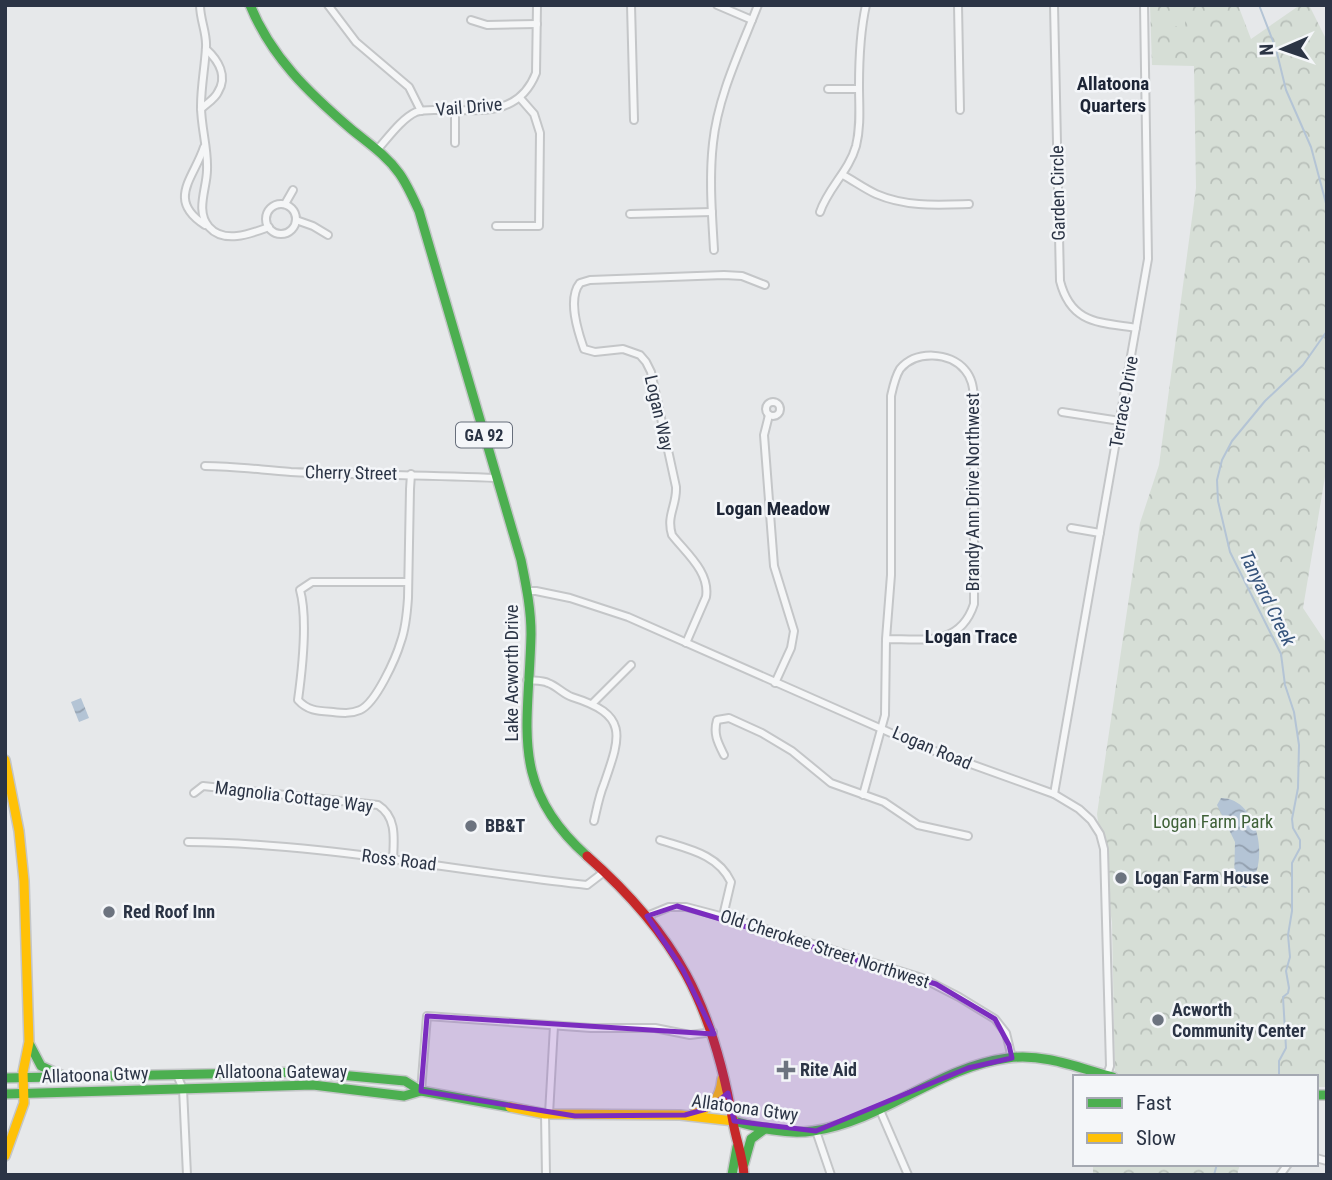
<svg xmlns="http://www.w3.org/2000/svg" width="1332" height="1180" font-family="'Roboto Condensed',sans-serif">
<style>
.forest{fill:url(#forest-crowns)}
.pitch{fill:#d6ded6}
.water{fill:url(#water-waves)}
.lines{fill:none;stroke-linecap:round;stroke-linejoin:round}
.stream{stroke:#b4c4d5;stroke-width:2}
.street-casing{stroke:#c4c6c8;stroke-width:10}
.fast-casing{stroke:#c4c6c8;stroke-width:12}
.slow-casing{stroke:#c4c6c8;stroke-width:12}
.jam-casing{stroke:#c4c6c8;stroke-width:12}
.street{stroke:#f5f6f7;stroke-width:6}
.fast{stroke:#4caf50;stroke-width:9}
.slow{stroke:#ffc107;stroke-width:9}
.jam{stroke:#c62828;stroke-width:9}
.marked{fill:#7b2cbf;fill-opacity:0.2;stroke:#7b2cbf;stroke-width:5;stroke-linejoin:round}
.poi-dot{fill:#6c737f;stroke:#f4f6f9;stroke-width:2.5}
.labels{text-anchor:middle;stroke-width:5;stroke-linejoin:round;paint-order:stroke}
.shield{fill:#f4f6f9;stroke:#676e7b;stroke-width:2}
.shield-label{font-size:16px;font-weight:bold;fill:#2b3445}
.street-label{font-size:18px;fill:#2b3445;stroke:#f4f6f9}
.park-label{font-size:18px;fill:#3f6138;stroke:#f4f6f9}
.poi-label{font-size:18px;font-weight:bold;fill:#2b3445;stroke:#f4f6f9;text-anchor:start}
.neighbourhood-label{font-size:19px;font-weight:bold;fill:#1d2536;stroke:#f4f6f9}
.water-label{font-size:19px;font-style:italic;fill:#34527a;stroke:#f4f6f9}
</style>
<defs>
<pattern id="forest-crowns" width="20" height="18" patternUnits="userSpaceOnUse" patternTransform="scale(1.75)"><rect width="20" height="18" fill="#d6ded6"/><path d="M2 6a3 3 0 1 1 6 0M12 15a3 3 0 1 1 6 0" fill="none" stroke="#b8bfb9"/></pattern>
<pattern id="water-waves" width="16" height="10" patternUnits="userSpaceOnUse" patternTransform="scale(1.75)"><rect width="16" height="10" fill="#b4c4d5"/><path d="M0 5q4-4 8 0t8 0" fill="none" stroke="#93a0af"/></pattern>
</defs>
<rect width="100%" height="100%" fill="#e6e8ea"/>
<g class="forest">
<polygon points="1150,5 1238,5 1251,39 1300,5 1309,5 1327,41 1327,465 1303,608 1327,644 1327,1087 1316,1087 1316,1077 1115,1077 1112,923 1097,814 1140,523 1159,465 1196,188 1194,66 1152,65"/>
<polygon points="1093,1164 1240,1164 1237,1175 1093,1175"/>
</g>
<rect class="pitch" x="1167" y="11" width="18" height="15"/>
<g class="water">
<polygon points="81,698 89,718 79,722 71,702"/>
<path d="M1221,798c39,0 50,70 25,90l-12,-3 1,-43 -18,-37z"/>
</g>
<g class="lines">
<g class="stream">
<polyline points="1259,5 1276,49 1286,90 1311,147 1327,207"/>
<polyline points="1279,1077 1279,1061 1286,1048 1283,997 1288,993 1289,988 1286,971 1290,957 1288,935 1292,911 1292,863 1300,848 1300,840 1293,828 1292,819 1298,788 1299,745 1294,712 1285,685 1281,654 1230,552 1218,501 1217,480 1222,460 1232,441 1265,401 1303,365 1327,331"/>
<polyline points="1214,1175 1217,1164"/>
</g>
<g class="street-casing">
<g id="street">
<path d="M200,5c0,15 7,28 6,42 -1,20 -5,39 -5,59 0,22 7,42 6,64 0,18 -12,41 2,57 15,17 41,7 60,0"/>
<polyline points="328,5 356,42 409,87 421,111"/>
<polyline points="631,5 634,120"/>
<polyline points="717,5 752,20"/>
<polyline points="958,5 960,110"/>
<path d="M1054,5l6,276c11,43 39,41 76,47"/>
<polyline points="471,20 487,25 537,24"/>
<polyline points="828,89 859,89"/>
<path d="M201,109c5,-5 14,-10 17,-17 10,-16 0,-32 -12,-43"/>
<polyline points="455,110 455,143"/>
<path d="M204,147c-10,31 -38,53 1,78"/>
<path d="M377,150c11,-12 24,-31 39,-38 8,-3 18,-2 27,-2 39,0 76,6 93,-37l1,-68"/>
<path d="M843,175c11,6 22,14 33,19 30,13 61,11 93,10"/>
<circle cx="281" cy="219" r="15"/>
<polyline points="285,204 293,190"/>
<path d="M820,212c8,-24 29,-41 36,-66 5,-20 3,-40 3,-60 0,-27 1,-54 7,-81"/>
<polyline points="630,214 712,212"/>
<polyline points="296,220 313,226 328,235"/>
<polyline points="496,226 539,226 540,133 534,114 520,98"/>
<path d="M714,250c-2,-35 -5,-72 -1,-107 5,-48 28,-94 45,-138"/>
<circle cx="773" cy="409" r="7"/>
<polyline points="1062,412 1120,421"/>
<polyline points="769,415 764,435 774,566 794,631 791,648 775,683"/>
<path d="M205,466c29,0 57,4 86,6 69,3 137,3 206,6"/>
<polyline points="1071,528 1100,533"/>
<path d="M408,582h-96l-12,8c8,29 2,81 -2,110 10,11 20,11 35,12 9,1 18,2 27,-2 16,-7 36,-52 41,-69 5,-14 6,-28 7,-43l2,-109 1,-15"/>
<polyline points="528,591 536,591 570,598 628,617 918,745 1054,794 1079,809 1091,820 1100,834 1104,849 1110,1066 1107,1075"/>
<path d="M686,643l20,-46c4,-25 -20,-44 -34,-62 -6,-20 5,-29 4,-48l-25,-115 -5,-10 -6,-7 -17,-6 -28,3 -11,-3c-6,-17 -17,-50 -4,-66l10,-3 134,-5 18,1 23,9"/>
<path d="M527,680c6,1 15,0 21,3 9,3 15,11 24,14 57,18 49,38 32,87 -5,12 -7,24 -10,37"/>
<polyline points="593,703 631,665"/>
<path d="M724,755c-6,-12 -11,-21 -7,-35l12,-2 33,15 30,18 39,32 53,19 34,23 50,11"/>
<path d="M194,793l9,-7 175,19c19,12 16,34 15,54"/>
<polyline points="1054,794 1148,259 1144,5"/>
<path d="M863,795l22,-80 1,-76 5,-64v-179c2,-9 4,-19 9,-27 16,-19 50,-17 65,1 7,8 8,17 9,26v208c-14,43 -51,35 -88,35"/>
<path d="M660,840c28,9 58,14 71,42l-8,34"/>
<path d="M188,842c134,1 266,29 399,43l17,-13"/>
<polyline points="647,916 669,907 686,907 743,922 922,978 959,997 995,1019 1006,1033 1012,1058"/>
<polyline points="177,1075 183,1089 187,1175"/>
<polyline points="421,1091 427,1016 591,1028 655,1028 690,1035 713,1032"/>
<polyline points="879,1108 908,1175"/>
<polyline points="545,1114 546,1175"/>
<polyline points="549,1114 554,1026"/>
<polyline points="816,1131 831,1175"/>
<polyline points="1316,1158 1327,1161"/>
<polyline points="1280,1175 1288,1164"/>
</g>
</g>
<g class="fast-casing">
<g id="fast">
<path d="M250,5c21,52 59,88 101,124 17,14 35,26 48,44 8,11 14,25 20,38l102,349c5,25 10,48 10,74 -2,93 -23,152 56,222"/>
<polyline points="30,1045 41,1066 63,1076"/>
<polyline points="5,1078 307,1072 405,1081 421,1091 510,1107"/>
<polyline points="5,1094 313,1085 404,1096 421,1091"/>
<polyline points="1316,1095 1327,1095"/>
<path d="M734,1121c25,7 53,14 79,10 70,-10 125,-64 195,-73 36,-5 71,10 105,19"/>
<polyline points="744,1164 751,1139 766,1128"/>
<polyline points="732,1175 737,1147"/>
</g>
</g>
<g class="slow-casing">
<g id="slow">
<polyline points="5,760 19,831 24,881 29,1042 23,1072 24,1103 5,1156"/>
<polyline points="510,1107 545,1114 680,1115 734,1121"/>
<path d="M693,1114c19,-6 27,-15 29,-35"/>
</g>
</g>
<g class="jam-casing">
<path id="jam" d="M587,856c90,79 126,149 146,266 3,18 10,35 11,53"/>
</g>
<use href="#street" class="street"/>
<use href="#fast" class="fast"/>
<use href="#slow" class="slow"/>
<use href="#jam" class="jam"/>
</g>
<path class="marked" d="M677,906l259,78 59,35 14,26 3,13 -44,10 -152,63 -82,-10 -6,-28 -18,15 -25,7 -110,1 -154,-25 6,-75 287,18 -31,-64 -36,-54z"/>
<g class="poi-dot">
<circle cx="471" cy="826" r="7"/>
<circle cx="1121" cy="878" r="7"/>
<circle cx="109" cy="912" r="7"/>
<circle cx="1158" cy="1020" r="7"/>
<path d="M782.5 1059.5h7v7h7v7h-7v7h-7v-7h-7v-7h7z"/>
</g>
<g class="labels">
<rect class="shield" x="456" y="422.5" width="56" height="25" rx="5"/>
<g class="shield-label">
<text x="484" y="441">GA 92</text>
</g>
<g class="street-label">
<text transform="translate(469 107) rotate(-5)" y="6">Vail Drive</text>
<text transform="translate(1058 193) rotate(-91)" y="6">Garden Circle</text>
<text transform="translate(1124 402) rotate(-80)" y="6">Terrace Drive</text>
<text transform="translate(659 413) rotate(77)" y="6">Logan Way</text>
<text transform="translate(351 473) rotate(1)" y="6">Cherry Street</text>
<text transform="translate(973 492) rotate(-90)" y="6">Brandy Ann Drive Northwest</text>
<text transform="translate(512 673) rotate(-90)" y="6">Lake Acworth Drive</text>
<text transform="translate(932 748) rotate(23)" y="6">Logan Road</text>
<text transform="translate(294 797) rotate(7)" y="6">Magnolia Cottage Way</text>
<text transform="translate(399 860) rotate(7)" y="6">Ross Road</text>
<text transform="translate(825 949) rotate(18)" y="6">Old Cherokee Street Northwest</text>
<text x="281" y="1078">Allatoona Gateway</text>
<text transform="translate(95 1075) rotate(-2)" y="6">Allatoona Gtwy</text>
<text transform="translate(745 1108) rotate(8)" y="6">Allatoona Gtwy</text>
</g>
<g class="park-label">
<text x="1213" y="828">Logan Farm Park</text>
</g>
<g class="poi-label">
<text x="485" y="832">BB&amp;T</text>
<text x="1135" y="884">Logan Farm House</text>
<text x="123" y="918">Red Roof Inn</text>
<text x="1172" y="1016">Acworth<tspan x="1172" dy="21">Community Center</tspan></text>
<text x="800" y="1076">Rite Aid</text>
</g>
<g class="neighbourhood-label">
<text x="1113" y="90">Allatoona<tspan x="1113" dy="22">Quarters</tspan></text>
<text x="773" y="515">Logan Meadow</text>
<text x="971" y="643">Logan Trace</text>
</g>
<g class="water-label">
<text transform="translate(1268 598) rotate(64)" y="7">Tanyard Creek</text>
</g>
</g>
<rect width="1332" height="1180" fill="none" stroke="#2b3445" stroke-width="14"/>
<rect x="1073" y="1075" width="245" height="91" fill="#f4f6f9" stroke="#a4a8b1" stroke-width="2"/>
<rect x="1087" y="1098" width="35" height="10" fill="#4caf50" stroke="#a4a8b1" stroke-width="2"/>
<text x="1136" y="1110" font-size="21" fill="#2b3445">Fast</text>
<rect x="1087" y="1133" width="35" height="10" fill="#ffc107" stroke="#a4a8b1" stroke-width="2"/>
<text x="1136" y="1145" font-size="21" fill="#2b3445">Slow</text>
<g transform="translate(1283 49) rotate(268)" stroke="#f4f6f9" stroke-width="5" paint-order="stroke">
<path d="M0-5L12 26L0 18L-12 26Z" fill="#2b3445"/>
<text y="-10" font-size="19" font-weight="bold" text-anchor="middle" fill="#2b3445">N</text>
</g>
</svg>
